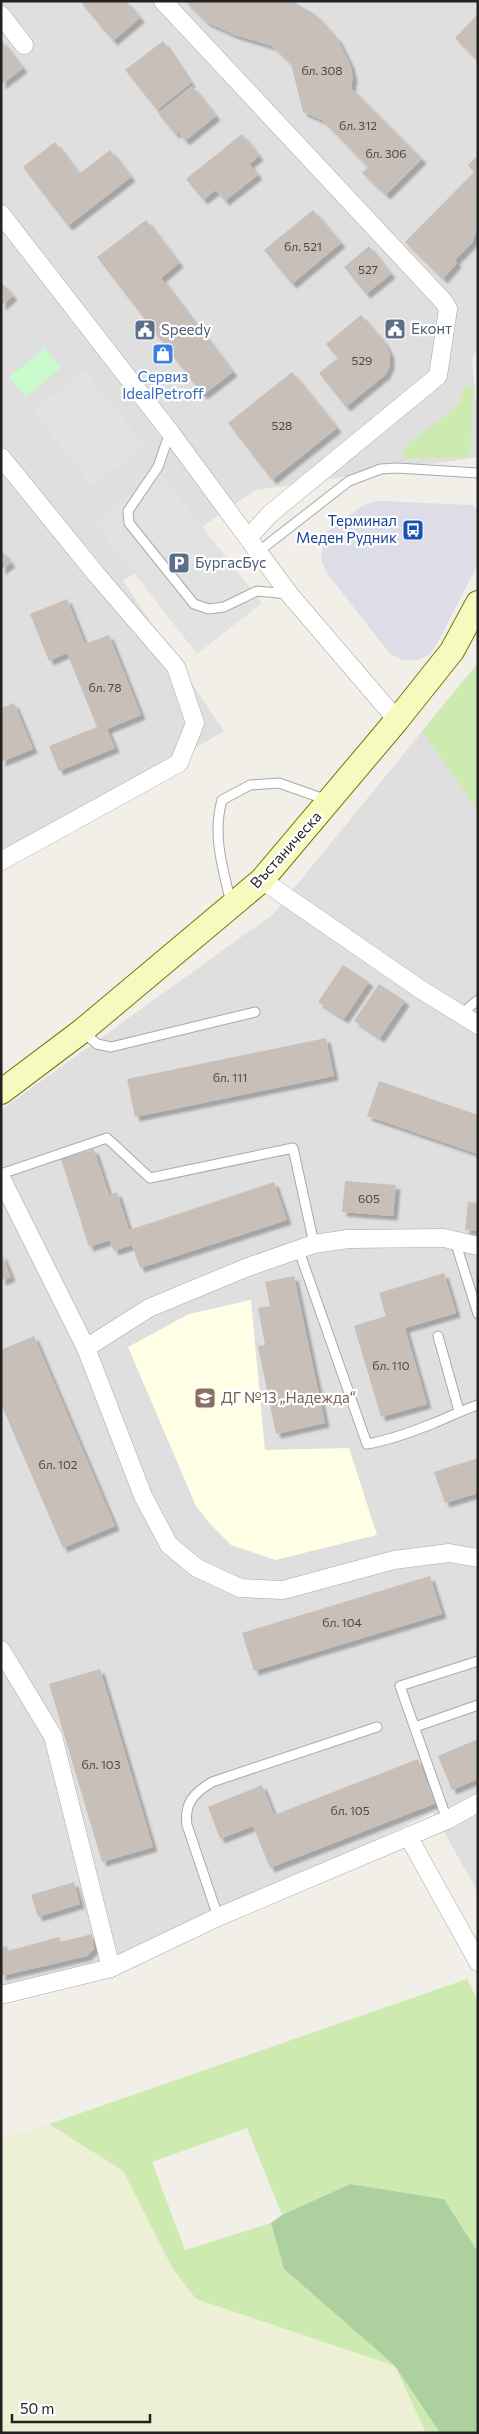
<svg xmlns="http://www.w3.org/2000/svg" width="479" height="2434" font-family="Commissioner,sans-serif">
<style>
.residential{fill:#e0dfdf}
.education{fill:#ffffe5}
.farmland{fill:#eef0d5}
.grass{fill:#cdebb0}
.forest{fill:#add19e}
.park{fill:#c8facc}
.parking{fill:#e2e2e2}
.plaza{fill:#dddde8}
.building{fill:#c7bfb8;filter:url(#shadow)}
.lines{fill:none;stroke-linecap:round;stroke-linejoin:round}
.lane-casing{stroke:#a9a9a9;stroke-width:11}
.street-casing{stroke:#a9a9a9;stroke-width:19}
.secondary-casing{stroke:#707d05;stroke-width:26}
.lane{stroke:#fff;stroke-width:9}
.street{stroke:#fff;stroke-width:18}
.secondary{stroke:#f7fabf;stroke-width:24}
.labels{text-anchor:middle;stroke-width:4.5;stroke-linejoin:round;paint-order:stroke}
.number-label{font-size:12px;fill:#4b4948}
.service-label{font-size:15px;fill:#4e5e75;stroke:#fff;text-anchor:start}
.shop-label{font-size:15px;fill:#366cbe;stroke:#fff}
.transit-label{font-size:15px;fill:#164399;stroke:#fff;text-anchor:end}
.street-label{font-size:15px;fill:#222;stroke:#fff}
.education-label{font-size:15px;fill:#785e54;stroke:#fff;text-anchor:start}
</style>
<defs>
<filter id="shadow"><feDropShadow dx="4.5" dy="4.5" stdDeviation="1" flood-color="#0004"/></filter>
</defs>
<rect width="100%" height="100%" fill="#f2efe9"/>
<g class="residential">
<polygon points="1,1 478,1 478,347 472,359 478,424 478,457 256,490 123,581 224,731 1,864"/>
<polygon points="478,663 478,1892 433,1813 133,1953 1,1986 1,1110 273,914"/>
</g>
<polygon class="education" points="251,1300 265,1450 349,1448 377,1535 275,1560 231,1545 211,1525 196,1506 128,1347 189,1314"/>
<polygon class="farmland" points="49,2124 123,2171 173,2269 196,2299 395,2366 426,2433 1,2433 1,2140"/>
<g class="grass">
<polygon points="464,386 473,386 471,452 468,457 407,459 403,455 404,447 460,403"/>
<polygon points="478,663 478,811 422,731"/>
<polygon points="467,1979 478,2001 478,2252 444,2199 350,2184 282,2215 247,2128 152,2162 185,2250 271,2223 284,2269 395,2366 440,2433 426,2433 395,2366 196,2299 173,2269 123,2171 49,2124"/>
</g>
<polygon class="forest" points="350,2184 444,2199 478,2252 478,2433 440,2433 395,2366 284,2269 271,2223 282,2215"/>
<polygon class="park" points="45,348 61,368 26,397 9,377"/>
<g class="parking">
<polygon points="84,370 145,445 93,487 32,411"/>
<polygon points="160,473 262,603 197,654 95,523"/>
</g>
<polygon class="plaza" points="381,501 472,505 478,510 478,564 438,642 430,654 419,660 403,660 390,654 327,573 321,560 323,544 327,532 365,504"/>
<g class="building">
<polygon points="80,1 126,1 140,18 113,41"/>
<polygon points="185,1 292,1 316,15 338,40 350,64 353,77 351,88 422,159 386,195 362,173 368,167 322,120 303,112 291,64 272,46 235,35 206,22"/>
<polygon points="478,14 478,61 455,38"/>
<polygon points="1,40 23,68 1,85"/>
<polygon points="163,41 191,83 157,110 125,70"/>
<polygon points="192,86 216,116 185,141 178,132 175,134 158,113"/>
<polygon points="242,134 259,156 249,164 258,175 225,201 216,190 203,200 186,179"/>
<polygon points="55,142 79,174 110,150 131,177 68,226 23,167"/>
<polygon points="478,155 478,227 472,243 455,260 457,263 443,279 405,242 474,172 468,165"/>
<polygon points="313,210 341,243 292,284 264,250"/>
<polygon points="146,220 179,263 161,278 233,372 203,395 97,257"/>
<polygon points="369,246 391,274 366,294 344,267"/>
<polygon points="1,282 13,296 1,306"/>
<polygon points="361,315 384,342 390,354 390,365 386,374 346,407 319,373 338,358 326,344"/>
<polygon points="292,372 337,428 272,480 228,423"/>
<polygon points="1,550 11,563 1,570"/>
<polygon points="67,599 85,644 109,635 141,715 107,729 115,748 59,771 49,746 97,727 67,653 49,661 30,614"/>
<polygon points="14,703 33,749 1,762 1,708"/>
<polygon points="343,965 369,982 344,1019 318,1002"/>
<polygon points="379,984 405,1001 380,1038 354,1021"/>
<polygon points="326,1038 334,1076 135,1117 127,1079"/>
<polygon points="379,1081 478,1115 478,1154 367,1116"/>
<polygon points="94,1149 109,1195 117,1192 129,1230 274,1182 287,1220 140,1268 132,1245 114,1251 110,1240 89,1247 61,1159"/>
<polygon points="345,1181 396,1185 393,1216 342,1212"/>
<polygon points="468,1202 478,1203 478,1231 465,1230"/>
<polygon points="1,1252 11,1277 1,1281"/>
<polygon points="444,1273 456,1313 405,1328 427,1404 381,1417 354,1326 386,1316 379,1293"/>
<polygon points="294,1276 325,1423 276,1434 258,1346 265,1345 258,1308 270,1306 265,1282"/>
<polygon points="34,1336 115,1526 63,1548 1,1404 1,1350"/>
<polygon points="478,1458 478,1493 445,1503 434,1472"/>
<polygon points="430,1576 442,1614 254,1671 242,1633"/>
<polygon points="100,1669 153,1847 102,1862 49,1684"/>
<polygon points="478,1739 478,1779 452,1790 438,1756"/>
<polygon points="418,1759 436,1803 270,1868 253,1826 220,1839 208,1807 262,1785 274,1815"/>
<polygon points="74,1882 80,1904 38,1917 31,1895"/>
<polygon points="92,1934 94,1949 87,1956 1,1976 1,1947 7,1946 8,1951 59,1937 61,1942"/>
</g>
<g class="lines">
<g class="lane-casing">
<g id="lane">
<polyline points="170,432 158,467 128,511 129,523 194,604 209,609 224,607 257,591 288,594"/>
<polyline points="258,552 349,481 381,469 397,468 478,473"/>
<path d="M231,903c-8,-34 -19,-68 -9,-103l28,-15 29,-2 48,17"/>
<polyline points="461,1014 478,1000"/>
<polyline points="82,1031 97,1044 111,1047 255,1012"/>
<polyline points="1,1174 107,1138 150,1178 293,1148 314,1244"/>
<polyline points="455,1241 478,1314"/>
<path d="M298,1248l69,196c23,-4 45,-12 67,-21 15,-6 28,-13 44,-18"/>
<polyline points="438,1336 459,1411"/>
<polyline points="415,1727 478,1705"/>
<polyline points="447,1820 400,1686 478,1661"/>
<path d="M218,1917l-31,-92c-3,-22 7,-32 25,-43l165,-55"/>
</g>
</g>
<g class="street-casing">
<g id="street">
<polyline points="163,1 444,302 448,309 438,376 270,514 248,538"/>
<polyline points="1,15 24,45"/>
<polyline points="1,214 170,432 290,595 397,720"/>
<polyline points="1,457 96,574 176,667 195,723 179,763 1,861"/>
<polyline points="262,880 420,989 478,1025"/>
<polyline points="1,1178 86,1348 143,1496 169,1545 197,1568 240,1588 283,1590 394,1560 449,1553 478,1558"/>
<polyline points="86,1348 149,1308 248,1267 314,1244 348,1239 444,1238 478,1246"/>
<polyline points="1,1650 53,1736 111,1968"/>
<polyline points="408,1836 478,1962"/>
<polyline points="1,1995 111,1968 218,1917 447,1820 478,1803"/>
</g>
</g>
<g class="secondary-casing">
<polyline id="secondary" points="1,1092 82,1031 262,880 397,720 452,651 478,603"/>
</g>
<use href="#lane" class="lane"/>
<use href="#street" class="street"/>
<use href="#secondary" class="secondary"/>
</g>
<defs>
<g id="civic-square" transform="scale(1.125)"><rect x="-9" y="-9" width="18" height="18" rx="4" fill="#5c6f8a" stroke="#fff"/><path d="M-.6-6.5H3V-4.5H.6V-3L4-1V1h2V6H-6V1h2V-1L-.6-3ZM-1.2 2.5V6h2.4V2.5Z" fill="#fff"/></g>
<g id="shop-square" transform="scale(1.125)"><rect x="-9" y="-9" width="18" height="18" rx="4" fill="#3f7fe0" stroke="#fff"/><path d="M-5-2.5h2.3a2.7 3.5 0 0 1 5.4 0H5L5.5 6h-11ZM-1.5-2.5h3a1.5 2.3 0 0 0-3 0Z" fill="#fff"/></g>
<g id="bus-square" transform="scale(1.125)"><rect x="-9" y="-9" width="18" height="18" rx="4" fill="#1a4fb4" stroke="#fff"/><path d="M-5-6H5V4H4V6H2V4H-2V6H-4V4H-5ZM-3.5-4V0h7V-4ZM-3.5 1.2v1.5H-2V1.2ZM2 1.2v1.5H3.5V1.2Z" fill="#fff"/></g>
<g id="parking-square" transform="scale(1.125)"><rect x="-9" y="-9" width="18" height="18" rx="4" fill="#5c6f8a" stroke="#fff"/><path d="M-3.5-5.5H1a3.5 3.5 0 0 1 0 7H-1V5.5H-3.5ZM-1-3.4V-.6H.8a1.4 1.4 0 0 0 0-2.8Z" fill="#fff"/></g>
<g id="school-square" transform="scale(1.125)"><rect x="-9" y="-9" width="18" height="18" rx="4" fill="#8d6e63" stroke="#fff"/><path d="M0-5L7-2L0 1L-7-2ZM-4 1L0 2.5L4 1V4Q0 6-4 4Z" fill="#fff"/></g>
</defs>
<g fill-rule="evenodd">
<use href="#civic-square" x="395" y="329"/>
<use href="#civic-square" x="145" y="330"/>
<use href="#shop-square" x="163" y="354"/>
<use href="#bus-square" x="413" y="530"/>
<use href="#parking-square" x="179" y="563"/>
<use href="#school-square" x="205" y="1398"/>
</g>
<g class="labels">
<g class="number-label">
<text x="322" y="75">бл. 308</text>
<text x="358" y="130">бл. 312</text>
<text x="386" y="158">бл. 306</text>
<text x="303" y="251">бл. 521</text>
<text x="368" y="274">527</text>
<text x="362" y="365">529</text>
<text x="282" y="430">528</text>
<text x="105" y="692">бл. 78</text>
<text x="230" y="1082">бл. 111</text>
<text x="369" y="1203">605</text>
<text x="391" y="1370">бл. 110</text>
<text x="58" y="1469">бл. 102</text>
<text x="342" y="1627">бл. 104</text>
<text x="101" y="1769">бл. 103</text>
<text x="350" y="1815">бл. 105</text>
</g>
<g class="service-label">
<text x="411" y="334">Еконт</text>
<text x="161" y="335">Speedy</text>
<text x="195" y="568">БургасБус</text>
</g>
<g class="shop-label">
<text x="163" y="382">Сервиз<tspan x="163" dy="17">IdealPetroff</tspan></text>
</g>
<g class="transit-label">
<text x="397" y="526">Терминал<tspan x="397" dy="17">Меден Рудник</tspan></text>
</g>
<g class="street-label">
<text transform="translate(286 850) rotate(-48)" y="5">Въстаническа</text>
</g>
<g class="education-label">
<text x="221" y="1403">ДГ №13 „Надежда“</text>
</g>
</g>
<rect width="479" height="2434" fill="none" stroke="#222222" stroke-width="5"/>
<path d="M12 2414v8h138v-8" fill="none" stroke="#222222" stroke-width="2.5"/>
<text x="20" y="2414" font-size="15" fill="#222222" stroke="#ffffff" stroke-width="4" paint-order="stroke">50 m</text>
</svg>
